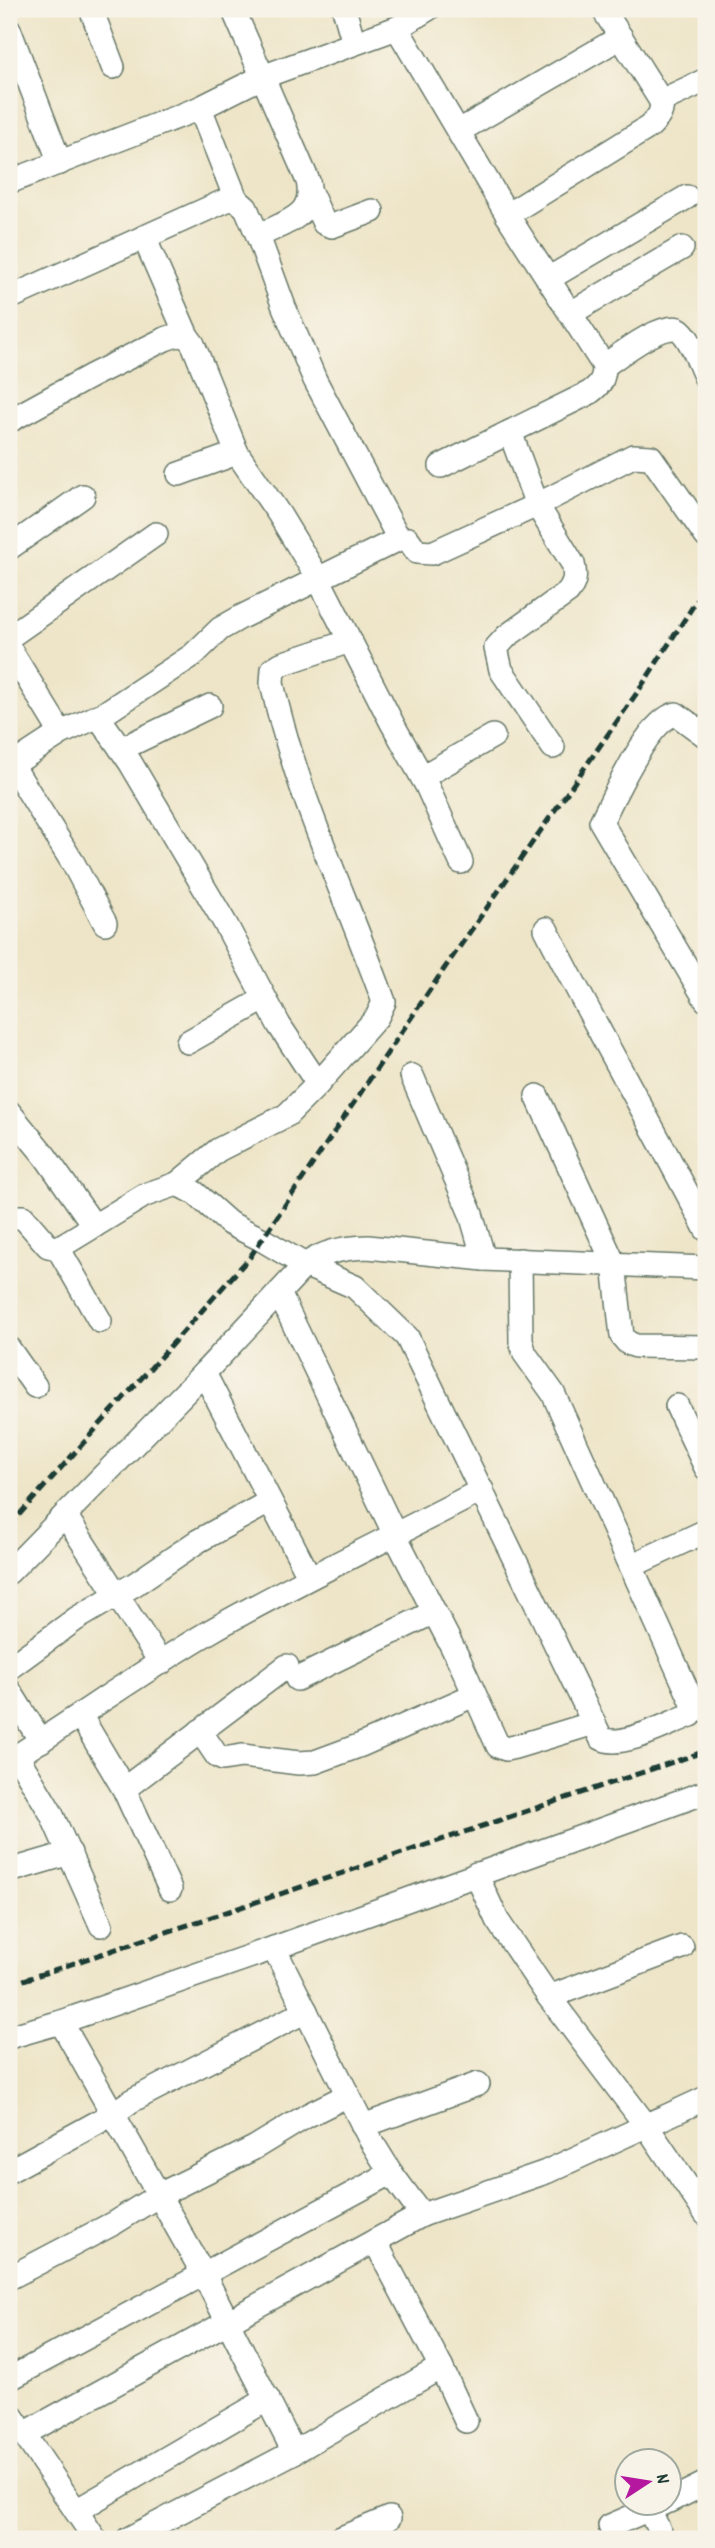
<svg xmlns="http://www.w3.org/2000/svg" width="715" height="2548" font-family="Dekko,sans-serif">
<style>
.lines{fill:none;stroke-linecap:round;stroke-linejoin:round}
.minor-casing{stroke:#677868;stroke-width:26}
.minor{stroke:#fff;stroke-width:23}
.rail{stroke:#1f3d34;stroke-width:5;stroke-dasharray:10 5;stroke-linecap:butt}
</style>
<rect width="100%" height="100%" fill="#f7f3e8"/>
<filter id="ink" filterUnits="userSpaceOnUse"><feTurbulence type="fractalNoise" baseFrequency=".0143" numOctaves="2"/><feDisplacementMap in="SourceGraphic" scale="14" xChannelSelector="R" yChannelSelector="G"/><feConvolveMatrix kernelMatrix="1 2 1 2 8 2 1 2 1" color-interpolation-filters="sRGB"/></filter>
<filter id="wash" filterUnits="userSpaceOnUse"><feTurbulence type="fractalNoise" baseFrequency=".00686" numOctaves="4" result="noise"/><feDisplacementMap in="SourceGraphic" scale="28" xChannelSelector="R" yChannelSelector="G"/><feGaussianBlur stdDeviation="1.57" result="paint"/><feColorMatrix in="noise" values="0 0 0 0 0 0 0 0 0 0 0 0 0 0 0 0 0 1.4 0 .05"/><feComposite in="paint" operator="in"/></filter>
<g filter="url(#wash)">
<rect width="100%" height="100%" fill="#eee5c8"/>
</g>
<g filter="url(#ink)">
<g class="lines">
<g class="minor-casing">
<g id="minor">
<polyline points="91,9 113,67"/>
<polyline points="344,9 354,43"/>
<polyline points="603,9 661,101 706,80"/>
<path d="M397,28l114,193 93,145c0,14 -4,19 -15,27l-148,73"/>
<polyline points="9,29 60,163"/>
<polyline points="200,108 236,199"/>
<polyline points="459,131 621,37"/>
<polyline points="9,182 200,108 262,77 397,28 428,9"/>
<polyline points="311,194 324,223 332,226 372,211"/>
<path d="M507,215l142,-88c9,-9 14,-14 12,-26"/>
<polyline points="258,236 284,307 315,380 399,539"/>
<polyline points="144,237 187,336"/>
<polyline points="548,279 687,197"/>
<path d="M9,298l218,-98 9,-1 10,9 12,28c27,-14 58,-19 50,-55l-75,-172"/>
<polyline points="571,313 682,248"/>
<path d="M604,366c13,-9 62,-47 76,-36 12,10 19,34 26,48"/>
<polyline points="9,421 91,376 165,339 177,335 187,336 193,344 237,453 279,514 319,580 392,723 427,786 461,862"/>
<path d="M510,432l27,73 36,59c3,12 2,18 -5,28l-61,44 -11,12 5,22 52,77"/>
<polyline points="179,474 237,453"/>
<polyline points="9,548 83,496"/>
<polyline points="9,637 156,534"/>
<polyline points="9,648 61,733"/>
<polyline points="98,716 130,762 225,923 279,1025 318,1084"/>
<path d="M706,736l-30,-22c-28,5 -62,83 -75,108l105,178"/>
<polyline points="121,749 210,706"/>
<polyline points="12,765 73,863 105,923"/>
<polyline points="9,767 61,733 105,713 193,655 220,629 241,617 399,539 408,539 417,552 432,553 537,505 633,456 651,457 706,536"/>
<polyline points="422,777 493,736"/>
<path d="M546,929c51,101 108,199 160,300"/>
<polyline points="188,1042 264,999"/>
<polyline points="412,1076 471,1214 484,1259"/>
<polyline points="537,1096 614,1264 622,1336 628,1343 636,1346 706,1347"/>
<polyline points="9,1112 45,1156 94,1226"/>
<path d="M177,1184l41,-34 69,-35 31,-31 59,-67 7,-15c-38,-106 -88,-208 -112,-319l1,-14 8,-5 69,-23"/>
<path d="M9,1217h14l25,29 10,2 87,-53 32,-11 18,9 34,30 32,16 44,26 50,22 52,50 194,401c20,12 69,-16 90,-23l4,-7 -142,-315 -28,-39 -4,-13 -1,-81"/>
<polyline points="58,1248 100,1321"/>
<polyline points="279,1293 398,1541 460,1662 498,1746 506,1749 515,1747 594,1723"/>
<polyline points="9,1349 35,1386"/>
<polyline points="204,1373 309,1576"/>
<polyline points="677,1406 706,1468"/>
<polyline points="65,1515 161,1663"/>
<polyline points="631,1566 706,1531"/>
<path d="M9,1572l195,-199 101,-108c20,-14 38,-17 63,-18l116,12 222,9"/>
<polyline points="9,1668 76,1619 135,1584 198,1541 269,1502"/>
<polyline points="297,1679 434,1612"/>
<polyline points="9,1690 41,1741"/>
<polyline points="80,1715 124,1789 170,1889"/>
<polyline points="200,1731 217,1756 223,1759 242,1756 299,1763 315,1762 361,1745 474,1695"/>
<polyline points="17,1756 51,1813 101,1925"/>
<path d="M9,1761c67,-42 132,-89 200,-129 89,-51 182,-94 273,-142"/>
<polyline points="124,1789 287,1666"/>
<polyline points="9,1871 70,1853"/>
<polyline points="476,1874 497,1920 549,1997 648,2128 706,2214"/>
<polyline points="274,1948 370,2139 391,2173"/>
<polyline points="549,1997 682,1947"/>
<polyline points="61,2022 204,2275 294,2452"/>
<polyline points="9,2037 61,2022 274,1948 706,1792"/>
<polyline points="363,2126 478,2084"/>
<polyline points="9,2171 113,2114 131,2101 306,2011"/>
<polyline points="375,2241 441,2367 466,2421"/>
<polyline points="9,2278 114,2223 159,2195 254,2148 308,2115 348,2095"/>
<polyline points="9,2379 391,2173 422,2215 546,2172 706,2098"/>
<polyline points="9,2412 95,2539"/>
<polyline points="24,2434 422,2215"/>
<polyline points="670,2501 706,2483"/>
<polyline points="76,2511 268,2399"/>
<polyline points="650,2511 663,2539"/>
<polyline points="610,2526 666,2502"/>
<polyline points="128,2539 294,2452 441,2367"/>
<polyline points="339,2539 389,2518"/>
</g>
</g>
<use href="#minor" class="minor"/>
<g class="rail">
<polyline points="9,1526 250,1257 444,969 641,687 706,586"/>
<polyline points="9,1985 706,1751"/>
</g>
</g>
</g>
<rect width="715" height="2548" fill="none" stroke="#f7f3e8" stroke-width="35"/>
<g transform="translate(648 2482) rotate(78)"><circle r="33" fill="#f7f3e8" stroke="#a1aaa0" stroke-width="2"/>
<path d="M0-5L12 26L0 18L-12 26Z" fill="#b5179e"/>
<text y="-10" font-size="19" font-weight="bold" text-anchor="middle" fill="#1f3d34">N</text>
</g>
</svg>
